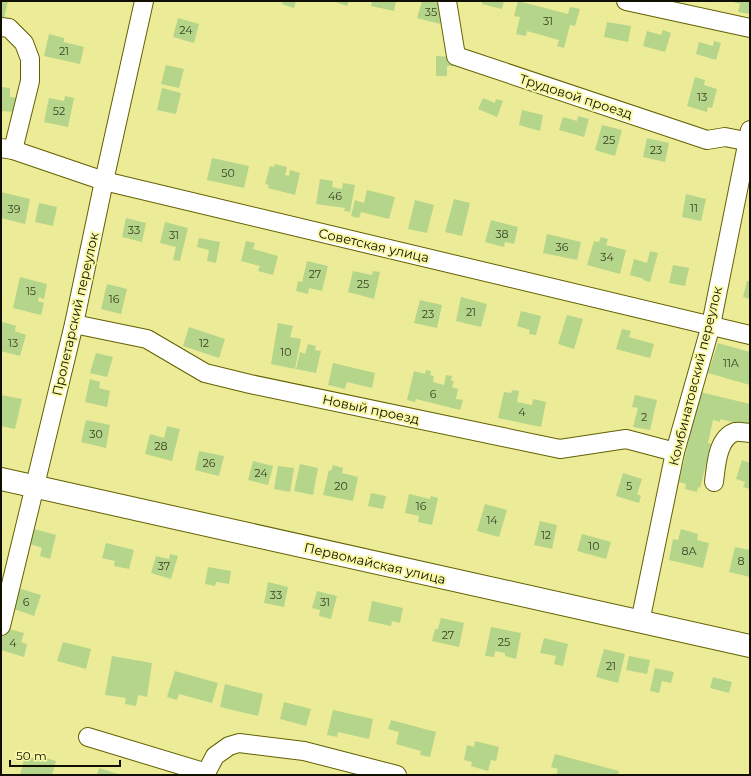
<svg xmlns="http://www.w3.org/2000/svg" width="751" height="776" font-family="Montserrat,sans-serif">
<style>
.building{fill:#b5d58b}
.lines{fill:none;stroke-linecap:round;stroke-linejoin:round}
.minor-casing{stroke:#636000;stroke-width:20}
.major-casing{stroke:#636000;stroke-width:24}
.minor{stroke:#fff;stroke-width:18}
.major{stroke:#fff;stroke-width:22}
.labels{text-anchor:middle;stroke-width:4;stroke-linejoin:round;paint-order:stroke}
.number-label{font-size:11px;fill:#3a4123}
.street-label{font-size:13px;fill:#111000;stroke:#f9f8a5}
</style>
<rect width="100%" height="100%" fill="#eceb98"/>
<g class="building">
<polygon points="1,1 8,1 4,19 1,18"/>
<polygon points="283,1 296,1 294,8 282,4"/>
<polygon points="333,1 349,1 347,6"/>
<polygon points="372,1 396,1 394,11 371,6"/>
<polygon points="422,1 430,1 445,5 440,24 417,18"/>
<polygon points="482,1 504,1 502,9 482,4"/>
<polygon points="518,1 568,14 570,7 580,9 575,26 570,25 564,48 557,46 559,40 527,31 526,36 516,34 520,17 514,16"/>
<polygon points="730,1 750,1 750,14 738,12 740,4"/>
<polygon points="178,18 199,24 194,43 173,37"/>
<polygon points="607,22 631,26 628,42 604,37"/>
<polygon points="663,30 671,33 665,52 643,46 647,31 661,35"/>
<polygon points="49,34 64,38 64,42 84,47 80,64 44,56"/>
<polygon points="714,41 721,43 716,60 696,54 699,42 713,46"/>
<polygon points="436,56 455,57 455,66 447,66 447,76 436,76"/>
<polygon points="166,65 184,69 179,88 161,84"/>
<polygon points="695,77 705,80 704,85 717,89 712,108 708,107 707,112 687,106"/>
<polygon points="1,87 10,88 10,97 19,98 17,112 1,111"/>
<polygon points="162,88 181,93 176,114 157,110"/>
<polygon points="65,96 74,98 68,127 44,122 49,98 64,101"/>
<polygon points="483,98 495,103 496,99 503,101 497,117 478,109"/>
<polygon points="522,110 543,115 540,131 519,125"/>
<polygon points="578,116 589,119 584,137 559,130 563,117 577,121"/>
<polygon points="602,125 622,130 615,156 595,150"/>
<polygon points="647,138 669,143 665,162 643,157"/>
<polygon points="212,158 249,166 244,188 207,180"/>
<polygon points="275,164 287,167 285,175 289,176 290,170 300,173 295,195 268,188 269,185 265,184 270,166 274,167"/>
<polygon points="320,179 333,181 332,187 342,189 343,183 355,185 350,212 344,211 345,208 316,204"/>
<polygon points="367,190 395,197 389,219 361,212 359,218 351,216 355,200 364,203"/>
<polygon points="1,192 30,199 25,224 1,218"/>
<polygon points="686,194 706,199 701,221 682,217"/>
<polygon points="454,199 470,203 462,236 445,232"/>
<polygon points="415,200 434,205 427,233 408,229"/>
<polygon points="39,203 57,207 53,226 35,222"/>
<polygon points="126,218 146,223 142,242 122,237"/>
<polygon points="491,220 518,227 514,244 505,242 504,247 485,242"/>
<polygon points="165,222 188,228 180,261 173,260 176,247 160,243"/>
<polygon points="547,234 581,242 577,260 543,253"/>
<polygon points="601,237 608,239 606,245 626,250 620,274 587,265 594,241 599,242"/>
<polygon points="199,238 220,242 216,263 207,261 209,250 197,247"/>
<polygon points="246,241 255,243 253,249 278,256 273,275 258,271 260,266 241,261"/>
<polygon points="650,251 658,253 650,282 643,280 644,279 630,275 634,259 647,263"/>
<polygon points="307,261 328,266 322,291 309,288 308,294 296,291 298,281 302,282"/>
<polygon points="673,265 689,268 685,286 669,283"/>
<polygon points="353,271 372,275 373,271 380,272 374,299 348,292"/>
<polygon points="20,277 47,284 44,299 39,297 38,301 44,303 41,315 13,308"/>
<polygon points="747,281 750,281 750,299 743,297"/>
<polygon points="107,284 127,289 121,314 101,309"/>
<polygon points="461,297 487,304 481,327 456,321"/>
<polygon points="420,300 442,305 437,328 414,323"/>
<polygon points="521,311 541,316 536,335 529,334 530,330 517,326"/>
<polygon points="567,315 583,319 574,349 558,344"/>
<polygon points="3,322 16,326 15,331 26,335 20,356 1,351 1,329"/>
<polygon points="278,323 293,326 290,337 301,339 295,369 271,364"/>
<polygon points="189,327 225,339 219,358 183,346"/>
<polygon points="622,329 631,331 629,337 654,344 650,358 616,349"/>
<polygon points="718,343 750,352 750,385 708,373"/>
<polygon points="308,344 316,346 315,350 321,351 316,373 296,369 300,352 305,354"/>
<polygon points="96,353 113,357 107,377 90,373"/>
<polygon points="333,363 375,373 372,388 347,382 345,389 328,385"/>
<polygon points="426,370 431,371 430,375 434,376 433,382 444,385 446,375 452,376 451,381 454,381 452,387 458,389 456,399 463,400 460,410 416,399 415,402 407,400 414,371 425,374"/>
<polygon points="90,379 100,382 99,388 110,391 107,407 85,402"/>
<polygon points="512,390 519,391 517,402 532,405 533,399 546,402 541,427 498,418 504,392 511,393"/>
<polygon points="700,392 750,404 750,426 720,419 720,422 713,420 708,443 711,444 700,488 698,487 697,492 685,489 686,484 679,482"/>
<polygon points="1,395 22,399 15,429 1,426"/>
<polygon points="635,395 657,400 650,430 633,427 638,408 632,407"/>
<polygon points="86,420 110,425 106,448 81,442"/>
<polygon points="167,426 180,429 172,461 145,454 150,434 164,438"/>
<polygon points="199,451 224,456 219,476 195,470"/>
<polygon points="742,460 750,463 750,489 743,487 745,482 736,479"/>
<polygon points="253,461 273,466 268,485 248,480"/>
<polygon points="300,464 318,468 313,495 294,491"/>
<polygon points="333,465 343,468 342,473 358,477 353,501 323,495 329,470 331,471"/>
<polygon points="278,466 294,468 290,492 274,489"/>
<polygon points="623,473 642,479 637,494 641,496 639,503 616,496"/>
<polygon points="371,493 386,496 383,509 368,506"/>
<polygon points="409,494 430,499 431,496 438,498 432,525 418,522 419,516 405,513"/>
<polygon points="485,504 507,510 499,537 477,531"/>
<polygon points="540,521 557,525 552,549 534,545"/>
<polygon points="31,528 56,535 50,559 40,556 42,548 27,543"/>
<polygon points="681,529 698,534 697,540 709,543 703,568 669,560 673,539 678,540"/>
<polygon points="582,534 611,542 606,559 577,551"/>
<polygon points="106,543 134,550 129,569 114,566 115,561 102,558"/>
<polygon points="735,547 750,550 750,577 729,572"/>
<polygon points="170,554 178,556 171,579 151,573 156,556 169,559"/>
<polygon points="208,567 231,571 229,584 216,582 215,586 205,584"/>
<polygon points="268,582 288,587 284,607 264,603"/>
<polygon points="18,588 41,595 34,616 11,608"/>
<polygon points="317,591 337,596 331,619 319,616 320,610 312,608"/>
<polygon points="372,601 403,608 400,623 392,621 391,626 368,621"/>
<polygon points="441,618 464,623 459,647 432,641 435,629 438,629"/>
<polygon points="491,627 521,633 516,659 505,656 505,653 495,651 494,657 485,656"/>
<polygon points="5,628 24,633 21,642 27,644 24,657 1,650 1,641"/>
<polygon points="544,638 568,644 563,666 554,664 556,656 540,653"/>
<polygon points="63,642 91,649 86,669 57,661"/>
<polygon points="604,649 625,654 618,683 596,677"/>
<polygon points="112,656 152,663 147,697 138,695 136,706 125,704 126,698 105,695"/>
<polygon points="629,656 650,660 647,674 626,670"/>
<polygon points="655,668 674,672 671,683 662,681 659,693 650,691"/>
<polygon points="175,671 218,683 212,703 179,694 177,700 167,697"/>
<polygon points="713,677 732,682 729,693 710,688"/>
<polygon points="225,684 263,694 258,716 220,707"/>
<polygon points="284,702 311,709 306,726 280,719"/>
<polygon points="333,710 373,719 369,739 338,732 337,737 327,735"/>
<polygon points="391,720 436,732 430,757 420,755 421,751 396,744 399,732 388,729"/>
<polygon points="475,741 499,747 496,761 491,760 488,771 471,766 472,762 464,760 467,745 474,747"/>
<polygon points="555,754 619,771 618,775 556,775 558,769 551,767"/>
<polygon points="25,756 45,761 46,758 56,761 52,775 20,775"/>
<polygon points="99,768 121,775 97,775"/>
</g>
<g class="lines">
<g class="minor-casing">
<g id="minor">
<polyline points="447,1 456,56 707,140 725,137 750,142"/>
<polyline points="626,1 750,28"/>
<polyline points="1,27 9,28 24,43 30,59 30,81 13,150"/>
<polyline points="1,148 13,150 104,181 750,335"/>
<polyline points="74,324 147,339 205,373 250,384 560,449 626,439 675,452"/>
<path d="M714,482c2,-15 3,-44 21,-50 4,-1 11,1 15,1"/>
<polyline points="640,622 675,452 711,325 750,130"/>
<polyline points="1,626 74,324 104,181 144,1"/>
<polyline points="88,737 207,773"/>
<polyline points="205,775 215,756 229,746 239,743 304,751 397,775"/>
</g>
</g>
<g class="major-casing">
<polyline id="major" points="1,479 750,646"/>
</g>
<use href="#minor" class="minor"/>
<use href="#major" class="major"/>
</g>
<g class="labels">
<g class="number-label">
<text x="431" y="16">35</text>
<text x="548" y="25">31</text>
<text x="186" y="34">24</text>
<text x="64" y="55">21</text>
<text x="702" y="101">13</text>
<text x="59" y="115">52</text>
<text x="609" y="144">25</text>
<text x="656" y="154">23</text>
<text x="228" y="177">50</text>
<text x="335" y="200">46</text>
<text x="694" y="212">11</text>
<text x="14" y="213">39</text>
<text x="134" y="234">33</text>
<text x="502" y="238">38</text>
<text x="174" y="239">31</text>
<text x="562" y="251">36</text>
<text x="607" y="261">34</text>
<text x="315" y="278">27</text>
<text x="363" y="288">25</text>
<text x="31" y="295">15</text>
<text x="114" y="303">16</text>
<text x="471" y="316">21</text>
<text x="428" y="318">23</text>
<text x="13" y="347">13</text>
<text x="204" y="347">12</text>
<text x="286" y="356">10</text>
<text x="731" y="367">11А</text>
<text x="433" y="398">6</text>
<text x="522" y="416">4</text>
<text x="644" y="421">2</text>
<text x="96" y="438">30</text>
<text x="161" y="450">28</text>
<text x="209" y="467">26</text>
<text x="261" y="477">24</text>
<text x="341" y="490">20</text>
<text x="629" y="490">5</text>
<text x="421" y="510">16</text>
<text x="492" y="524">14</text>
<text x="546" y="539">12</text>
<text x="594" y="550">10</text>
<text x="689" y="555">8А</text>
<text x="741" y="565">8</text>
<text x="164" y="570">37</text>
<text x="276" y="599">33</text>
<text x="26" y="606">6</text>
<text x="325" y="606">31</text>
<text x="448" y="639">27</text>
<text x="504" y="646">25</text>
<text x="13" y="647">4</text>
<text x="611" y="670">21</text>
</g>
<g class="street-label">
<text transform="translate(576 96) rotate(18)" y="5">Трудовой проезд</text>
<text transform="translate(374 245) rotate(13)" y="5">Советская улица</text>
<text transform="translate(75 314) rotate(-77)" y="5">Пролетарский переулок</text>
<text transform="translate(695 376) rotate(-76)" y="5">Комбинатовский переулок</text>
<text transform="translate(371 409) rotate(12)" y="5">Новый проезд</text>
<text transform="translate(375 563) rotate(13)" y="5">Первомайская улица</text>
</g>
</g>
<rect width="751" height="776" fill="none" stroke="#111000" stroke-width="4"/>
<path d="M10 760v6h110v-6" fill="none" stroke="#111000" stroke-width="2"/>
<text x="16" y="760" font-size="12" fill="#111000" stroke="#f9f8a5" stroke-width="3" paint-order="stroke">50 m</text>
</svg>
